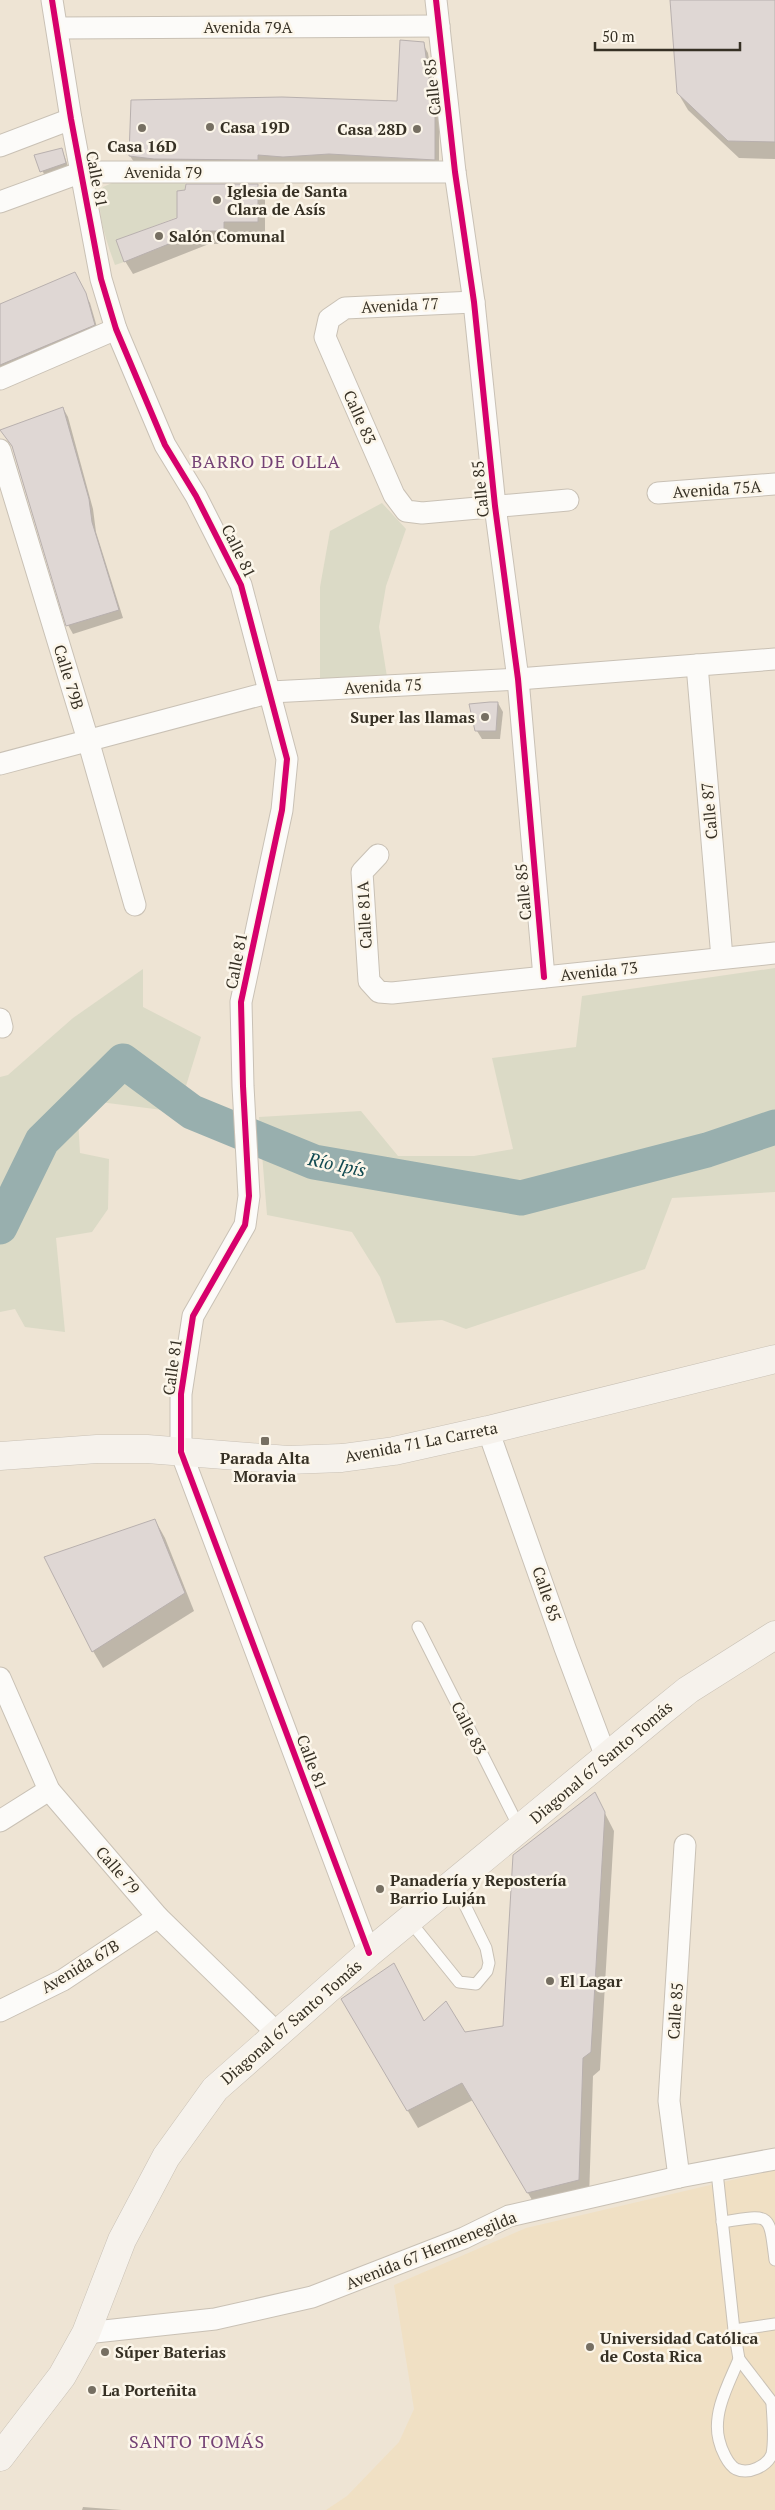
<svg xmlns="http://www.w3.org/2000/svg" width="775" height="2510" font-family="'PT Serif',serif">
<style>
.built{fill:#f0e0c4}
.green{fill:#dbdac6}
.shadow{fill:#0003}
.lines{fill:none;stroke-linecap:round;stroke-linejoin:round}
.river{stroke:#98afae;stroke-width:35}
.building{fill:#dfd7d4;stroke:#b8b0ae}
.lane-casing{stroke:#c9c1b5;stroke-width:13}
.street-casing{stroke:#c9c1b5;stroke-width:23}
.secondary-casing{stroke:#c9c1b5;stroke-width:29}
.lane{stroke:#fcfbf9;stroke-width:11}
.street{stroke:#fcfbf9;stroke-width:21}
.secondary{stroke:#f6f2ec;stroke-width:28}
.cycleway-casing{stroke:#fcf6ea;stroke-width:9}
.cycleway{stroke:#d6006c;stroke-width:6}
.poi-dot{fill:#766f62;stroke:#fcf6ea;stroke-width:2}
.labels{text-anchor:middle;stroke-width:5;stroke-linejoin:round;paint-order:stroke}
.street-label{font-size:16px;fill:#363024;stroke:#fcf6ea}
.poi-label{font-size:16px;font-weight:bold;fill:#363024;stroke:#fcf6ea;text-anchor:start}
.neighbourhood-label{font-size:18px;letter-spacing:1px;fill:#744275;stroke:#fcf6ea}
.water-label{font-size:18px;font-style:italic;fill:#104950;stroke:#fcf6ea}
</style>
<rect width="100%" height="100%" fill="#eee4d4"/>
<polygon class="built" points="775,2170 775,2510 326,2510 347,2496 399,2442 414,2409 394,2285 526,2228"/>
<g class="green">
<path d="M186,179l-1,11 -8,1v18l11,4 -71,27 7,22 -9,3c-7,-19 -22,-60 -12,-78l9,-4z"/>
<polygon points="382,503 406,529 386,586 379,627 388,683 320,694 320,587 330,531"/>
<polygon points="775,968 775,1192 672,1198 645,1269 466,1329 442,1320 396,1323 380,1277 352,1232 267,1215 259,1117 361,1111 398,1156 474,1156 513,1149 492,1058 576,1047 582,996"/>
<polygon points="143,969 143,1007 201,1037 178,1112 92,1101 78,1119 80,1153 109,1159 108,1209 92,1232 56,1238 65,1332 25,1327 15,1309 0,1312 0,1077 8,1075 73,1018"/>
</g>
<g class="shadow">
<polygon points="671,0 775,0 775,159 739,158 688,110 678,93"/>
<polygon points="423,44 428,53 436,106 439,111 439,168 136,165 130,156 398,102"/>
<polygon points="62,149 70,172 47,181 36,156"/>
<polygon points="257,186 265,199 265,235 231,235 231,244 209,244 133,274 125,261 178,219"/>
<polygon points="74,274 90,303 99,334 0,376 0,305"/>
<polygon points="63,408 68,417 93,509 96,532 123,618 73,634 68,625 14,449 7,439"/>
<polygon points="498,703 503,712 500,739 482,739 477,731"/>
<polygon points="155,1520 165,1538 194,1611 103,1668 93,1651"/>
<polygon points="595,1794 614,1831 600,2070 593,2076 589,2198 538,2210 473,2100 418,2128 342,2000 464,2034 504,2027"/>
<polygon points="83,2507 122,2510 82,2510"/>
</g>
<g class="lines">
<polyline class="river" points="0,1227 42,1141 123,1061 192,1112 314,1162 521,1198 707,1150 775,1127"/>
</g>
<g class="building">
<polygon points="670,0 775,0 775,142 728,141 677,93"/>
<polygon points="400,40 424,42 432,101 435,101 435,160 329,154 283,157 258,155 258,160 154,159 129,156 131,100 282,97 397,101"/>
<polygon points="62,148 66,163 40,172 34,155"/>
<polygon points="186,184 258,184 258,222 224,222 224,231 201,231 124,262 116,240 177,218 177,191 185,190"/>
<polygon points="75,272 86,293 95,325 0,365 0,304"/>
<polygon points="63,407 89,499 92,522 119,610 66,626 12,446 0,430"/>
<polygon points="490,702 498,702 496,731 475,731 469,704"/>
<polygon points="155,1519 185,1593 92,1652 44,1557"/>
<polygon points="595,1792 605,1812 591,2052 583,2058 579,2180 527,2193 462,2083 407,2111 341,1999 394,1963 424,2021 446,2001 465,2032 503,2026 513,1855"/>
</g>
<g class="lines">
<g class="lane-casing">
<g id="lane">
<polyline points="418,1627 520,1829"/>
<polyline points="409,1920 459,1982 476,1984 487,1971 489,1963 486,1948 454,1883"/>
<polyline points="717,2172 734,2330 739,2359 775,2406"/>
<path d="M722,2222c49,-7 47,-11 53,38"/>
<polyline points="734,2330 775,2324"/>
<path d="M739,2359c-10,24 -27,54 -20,81 2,9 9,25 17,29 13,6 31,-3 36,-15 3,-15 1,-34 0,-50"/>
</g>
</g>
<g class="street-casing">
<g id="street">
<polyline points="52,0 71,119 101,279 116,329 165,445 196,496 241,585 287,759 282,810 241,1002 243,1086 249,1196 245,1225 193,1316 181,1394 181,1452 369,1953"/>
<polyline points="436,0 455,172 474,302 495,506 518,679 544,977"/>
<polyline points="58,28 439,26"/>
<polyline points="0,146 71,119"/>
<polyline points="0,202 82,172 455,172"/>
<polyline points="474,302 345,308 329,319 325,337 394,495 406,511 422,513 568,500"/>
<polyline points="0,379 116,329"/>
<polyline points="0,450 88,740 135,905"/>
<polyline points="658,493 775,484"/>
<polyline points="697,665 722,958"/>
<polyline points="0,764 271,692 518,679 775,659"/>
<polyline points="378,855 362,872 369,981 379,992 392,993 775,953"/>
<polyline points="0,1019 2,1027"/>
<polyline points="488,1430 565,1648 606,1757"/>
<polyline points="0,1678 49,1790 158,1917 277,2033"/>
<polyline points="0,1821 49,1790"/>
<polyline points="0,2011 63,1980 158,1917"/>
<polyline points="679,2177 669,2101 685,1845"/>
<polyline points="86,2333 215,2319 312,2297 464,2238 509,2216 679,2177 775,2159"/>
</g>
</g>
<g class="secondary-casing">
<g id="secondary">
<polyline points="0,1456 97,1449 147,1449 288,1460 342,1458 394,1451 488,1430 775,1359"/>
<polyline points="0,2457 62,2376 86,2333 122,2240 166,2157 215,2089 369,1953 662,1711 688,1690 775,1635"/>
</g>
</g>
<use href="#lane" class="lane"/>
<use href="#street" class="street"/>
<use href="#secondary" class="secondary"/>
<g class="cycleway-casing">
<g id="cycleway">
<polyline points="52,0 71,119 101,279 116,329 165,445 196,496 241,585 287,759 282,810 241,1002 243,1086 249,1196 245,1225 193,1316 181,1394 181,1452 369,1953"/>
<polyline points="436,0 455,172 474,302 495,506 518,679 544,977"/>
</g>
</g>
<use href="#cycleway" class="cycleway"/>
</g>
<g class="poi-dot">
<circle cx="210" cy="127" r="5"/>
<circle cx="142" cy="128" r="5"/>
<circle cx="417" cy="129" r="5"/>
<circle cx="217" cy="200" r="5"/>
<circle cx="159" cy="236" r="5"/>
<circle cx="485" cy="717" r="5"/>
<rect x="260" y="1436" width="10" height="10" rx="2.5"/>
<circle cx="380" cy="1889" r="5"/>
<circle cx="550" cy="1981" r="5"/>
<circle cx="590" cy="2347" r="5"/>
<circle cx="105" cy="2352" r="5"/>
<circle cx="92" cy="2390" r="5"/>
</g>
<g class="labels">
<g class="street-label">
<text x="248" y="33">Avenida 79A</text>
<text transform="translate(432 87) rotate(-96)" y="6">Calle 85</text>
<text x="163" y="178">Avenida 79</text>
<text transform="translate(97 179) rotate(79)" y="6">Calle 81</text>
<text transform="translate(400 305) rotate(-3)" y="6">Avenida 77</text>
<text transform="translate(360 417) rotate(66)" y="6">Calle 83</text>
<text transform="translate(480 489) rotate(-96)" y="6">Calle 85</text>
<text transform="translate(717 489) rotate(-4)" y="6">Avenida 75A</text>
<text transform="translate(239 551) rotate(64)" y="6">Calle 81</text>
<text transform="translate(69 677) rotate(73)" y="6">Calle 79B</text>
<text transform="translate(383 686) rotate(-3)" y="6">Avenida 75</text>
<text transform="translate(709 811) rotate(-95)" y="6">Calle 87</text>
<text transform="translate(523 892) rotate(-95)" y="6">Calle 85</text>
<text transform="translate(364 915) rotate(-93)" y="6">Calle 81A</text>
<text transform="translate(236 961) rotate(-79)" y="6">Calle 81</text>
<text transform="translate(599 971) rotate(-6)" y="6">Avenida 73</text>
<text transform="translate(172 1367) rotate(-82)" y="6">Calle 81</text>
<text transform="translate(421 1442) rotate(-11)" y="6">Avenida 71 La Carreta</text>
<text transform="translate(547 1594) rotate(71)" y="6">Calle 85</text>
<text transform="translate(469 1728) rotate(63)" y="6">Calle 83</text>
<text transform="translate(312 1762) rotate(69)" y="6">Calle 81</text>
<text transform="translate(601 1762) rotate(-40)" y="6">Diagonal 67 Santo Tomás</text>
<text transform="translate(118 1870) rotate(49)" y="6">Calle 79</text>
<text transform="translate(80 1966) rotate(-31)" y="6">Avenida 67B</text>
<text transform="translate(675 2011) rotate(-86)" y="6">Calle 85</text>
<text transform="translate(291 2022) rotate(-41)" y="6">Diagonal 67 Santo Tomás</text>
<text transform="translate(431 2250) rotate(-22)" y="6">Avenida 67 Hermenegilda</text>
</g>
<g class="poi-label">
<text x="220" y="133">Casa 19D</text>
<text x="407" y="135" text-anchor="end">Casa 28D</text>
<text x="142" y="152" text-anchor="middle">Casa 16D</text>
<text x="227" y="197">Iglesia de Santa<tspan x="227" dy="18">Clara de Asís</tspan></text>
<text x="169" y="242">Salón Comunal</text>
<text x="475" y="723" text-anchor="end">Super las llamas</text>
<text x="265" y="1464" text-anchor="middle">Parada Alta<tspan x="265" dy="18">Moravia</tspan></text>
<text x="390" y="1886">Panadería y Repostería<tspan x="390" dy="18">Barrio Luján</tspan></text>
<text x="560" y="1987">El Lagar</text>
<text x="600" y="2344">Universidad Católica<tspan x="600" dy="18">de Costa Rica</tspan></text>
<text x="115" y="2358">Súper Baterias</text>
<text x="102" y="2396">La Porteñita</text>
</g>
<g class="neighbourhood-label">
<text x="266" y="468">BARRO DE OLLA</text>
<text x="197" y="2448">SANTO TOMÁS</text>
</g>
<g class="water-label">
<text transform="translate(337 1165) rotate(12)" y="6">Río Ipís</text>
</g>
</g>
<path d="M595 42v8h145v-8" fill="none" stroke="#363024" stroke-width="2.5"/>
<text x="602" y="42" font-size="15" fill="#363024" stroke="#fcf6ea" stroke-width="4" paint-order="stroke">50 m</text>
</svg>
